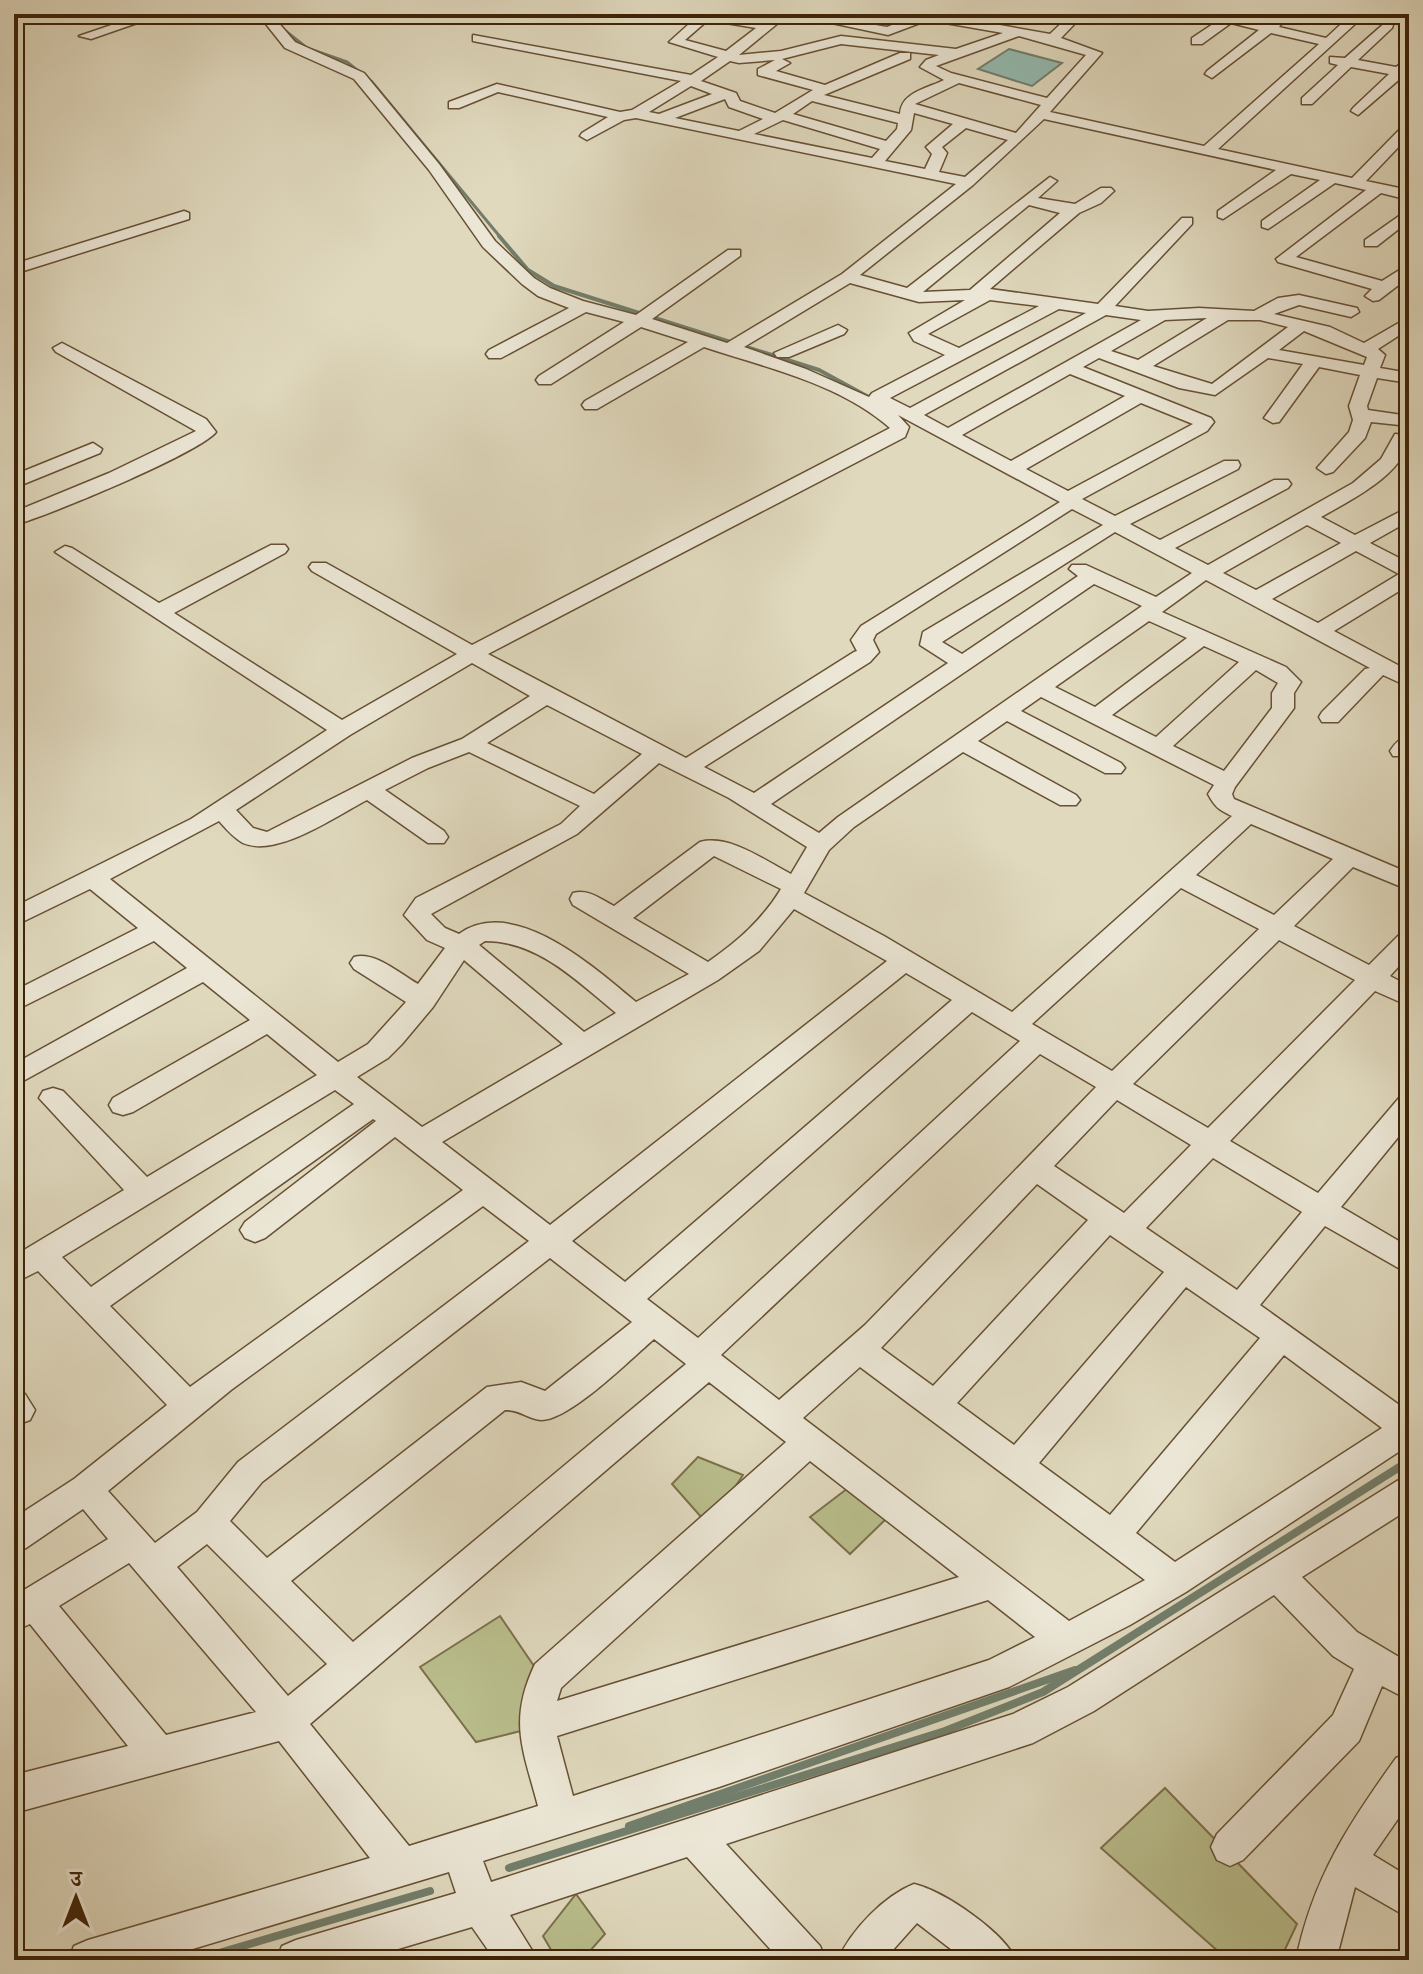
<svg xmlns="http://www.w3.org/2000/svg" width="1423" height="1974" font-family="Alegreya,'Noto Serif Devanagari',serif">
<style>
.green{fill:#b9bd8c;stroke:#7c7049;stroke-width:2}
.water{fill:#94baaf;stroke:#727e6b;stroke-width:2}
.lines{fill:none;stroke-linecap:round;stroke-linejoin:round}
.stream-far2{stroke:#727e6b;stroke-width:3}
.stream-far1{stroke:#727e6b;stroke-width:4}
.stream{stroke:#727e6b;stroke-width:8}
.minor-casing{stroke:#675034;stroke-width:3}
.minor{fill:#ebe6d5;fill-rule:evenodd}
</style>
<rect width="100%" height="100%" fill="#e0d9be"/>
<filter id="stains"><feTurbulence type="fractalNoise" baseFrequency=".0025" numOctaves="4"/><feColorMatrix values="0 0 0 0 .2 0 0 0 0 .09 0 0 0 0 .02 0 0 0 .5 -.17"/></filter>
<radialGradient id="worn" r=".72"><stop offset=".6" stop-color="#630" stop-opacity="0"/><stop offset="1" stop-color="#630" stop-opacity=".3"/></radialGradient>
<g class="green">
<polygon points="698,1457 743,1475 709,1526 672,1484"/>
<polygon points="852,1485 889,1516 850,1554 810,1517"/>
<polygon points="500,1616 538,1672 529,1729 476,1742 420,1667"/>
<polygon points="1165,1788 1297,1924 1280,1960 1228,1960 1101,1848"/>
<polygon points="576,1894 605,1934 582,1960 557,1960 543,1936"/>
</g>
<polygon class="water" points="1009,49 1062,63 1032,86 978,69"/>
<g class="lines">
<polyline class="stream-far2" points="283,29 307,48 347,62 372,82 501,238"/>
<polyline class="stream-far1" points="499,236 528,270 554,286 819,370 874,400"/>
<g class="stream">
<polyline points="629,1826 1075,1670"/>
<polyline points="509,1868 945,1731 1043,1692 1409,1461"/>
<polyline points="195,1960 430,1891"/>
</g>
<g class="minor-casing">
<g id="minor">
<polygon points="144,14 163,14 91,39 79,36"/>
<path d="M258,14h13l24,28 69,31 75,91 56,77 39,37 16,10 33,13 53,14 92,-65h12v6l-88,63 75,24 115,-69 114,-90 -320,-66 -12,2 -37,20 -7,-4 2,-3 26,-16 -110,-25 -39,16h-10v-6l48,-18 123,28 12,-2 49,-29 -203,-39 -5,-1v-6l218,40 27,-18 -49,-15 31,-28 65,8 10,-8h14l-50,41 42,-4 60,-15 115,13 47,-16 -75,-13 -40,15 -75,-16v-5l74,13 25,-10 -2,-3h28l112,20 21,-20h13l-23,24 41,15 -52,59 154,34 115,-102 -48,-11 -59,45 -7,-4 2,-3 52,-41 -28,-7 -29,21h-10v-6l36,-24h14l-3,4 28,6 11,-7 6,4 -5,6 47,11 26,-24h14l-148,135 134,29 52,-53 5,-1v12l-43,45 43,9v10l-28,-7 -85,64 86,24 27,-17v13l-30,23 -6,1 -8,-5 7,-7 -94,-27 -2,-3 90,-69 -31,-7 -67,46 -6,-2v-6l58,-41 -29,-6 -68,45 -5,-2v-6l58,-41 -232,-51 -71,66 -113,90 47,13 143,-111 7,4 -19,17 37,6 26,-16h10l3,3 -13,12 -22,10 -89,76 108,15 84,-86h10v6l-77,82 33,5 51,-3 55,3 24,-13 21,-3 58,13 2,4 -8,5 -52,-12 -25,9 56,13 34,16 45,-26v12l-31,20 7,6 -5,13 29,5v10l-32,-5 -10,28 1,4 41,6v10l-38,-4 -6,16 -32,34 -7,2 -9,-6 32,-36 4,-12 -4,-14 11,-31 -41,-8 -40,55 -6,1 -9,-5 39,-54 -35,-6 -53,37 -36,-7 -80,-30 -16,9 128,51 3,4 -7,9 -125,68 33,17 109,-55h14l2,4 -2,4 -108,55 30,16 114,-60h14l3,4 -3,4 -113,60 33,17 145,-82 28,-24 14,-25 14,1c0,37 -60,66 -88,82l34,18 54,-28v14l-39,22 39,20v22l-75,46 75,40v16l-26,-12 -45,47h-16l-3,-5 3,-5 43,-43 5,-1 -164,-88 -44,32 124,55 15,15 -7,11v15l-59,79 -3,7 2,5 175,74v17l-56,-23 -59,59 75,39 31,-31 9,-3v24l-19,21 19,10v20l-34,-15 -145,150 88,52 81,-95 10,-3v29l-68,83 68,40v27l-84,-48 -65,79 149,107v33l-223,147 -56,33 -121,62 -290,100 -236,74 8,21 522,-168 55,-27 329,-206 12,-5v33l-107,68 55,55 52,31v37l-27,-14 -23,55 -116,119 -13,6 -13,-6 -6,-13 6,-13 116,-119 21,-46 -21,-13 -59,-61 -180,116 -61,32 -307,101 94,102 6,14h-46l-93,-103 -177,58 28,45h-43l-23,-33 -111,33h-85l6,-14 14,-6 160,-47 -7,-21 -293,88h-88l6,-14 14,-6 282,-82 -91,-117 -265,72v-38l114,-29 -98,-122 -16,7v-35l94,-57 -25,-30 -57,39 -12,4v-34l60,-39 93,-74 -129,-134 -24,12v-27l110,-66 -85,-92 4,-7 10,-3 10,3 84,86 170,-102 -50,-41 -134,78 -10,3 -10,-3 -4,-7 4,-7 137,-78 -47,-38 -189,104v-22l173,-96 -33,-27 -140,70v-20l124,-63 -48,-39 -76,37v-19l177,-88 136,-89 -272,-178 10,-6 7,2 87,55 112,-58h14l3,4 -3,4 -111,60 168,107 115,-66 -145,-83 -3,-4 3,-4h14l146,82 418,-217c-51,-45 -123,-60 -186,-81l-107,62h-12l-3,-4 3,-4 103,-59 -47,-15 -90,57h-12l-3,-4 3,-4 85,-54 -38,-10 -85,46h-12l-3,-4 3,-4 80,-42 -31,-12 -16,-12 -39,-37 -54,-77 -75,-91 -69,-31zM708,20l48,8 -30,23 -41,-11zM1019,36l67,19 -39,43 -96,-25 -15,-7zM841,44l98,11 -13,5 -6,7 24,13c-19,9 -43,13 -44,34l-76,-19 86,-36v-6h-10l-75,32 -49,-14 14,-8 -8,-4zM775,60l-17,9v6l55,15 -38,23 -35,-12 -4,-8 -35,-12 29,-20 9,2zM959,83l82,22 -25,28 -101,-29zM691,86l21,8 -53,20 -10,-2zM725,99l4,8 34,12 -24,12 -64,-13zM812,101l86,22 -1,6 -11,12 -93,-27zM914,113l39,11 -27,23 6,7 -7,15 -40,-8 26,-31zM783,120l97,29 -8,9 -118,-24zM966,128l42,12 -43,37 -26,-5 8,-19 -5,-6zM1029,205l31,8 -90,77 -47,2zM850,283l69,19 46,-2 -56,33 5,8 31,14 -73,38 -3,4 -63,-28 -62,-22zM990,300l49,6 -80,42 -31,-14zM1059,309l27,4 -176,95 -20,-10zM1106,315l35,5 -193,108 -24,-13zM1207,318l-69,42 -27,-9 54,-31zM1228,320h32l28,7 -76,57 -59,-18zM1304,331l63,26 -3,8 -85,-15zM1070,374l55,22 -114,65 -49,-26zM1141,403l52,21 -125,67 -42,-22zM898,415l162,87 -199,124 -10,14 6,11 -3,1 -168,106 -198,-104 417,-217 4,-10zM1072,509l31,16 -180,107 -3,13 28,18 -194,130 -50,-26 166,-105 9,-10 -6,-12 3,-6zM1307,525l34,18 -85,47 -33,-17zM1115,532l77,41 -36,24 -70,-32h-14l-3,4 9,7 -116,78 -20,-12zM1356,551l43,23 -81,49 -46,-24zM1094,584l48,22 -304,211 -19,16 -48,-29zM1149,621l38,17 -92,69 -40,-20zM1204,646l35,16 -83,75 -44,-22zM472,663l58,33 -68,43 -50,19 -145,74 -14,-4 -17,-18 114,-75zM1256,670l22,13 -6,10v15l-48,63 -51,-25zM1041,697l173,88 -6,9c7,13 11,16 24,22l-220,196 -128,-76 -80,-43 25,-43 25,-23 109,-75 97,53h16l4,-5 -4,-5 -98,-54 29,-20 98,52h16l4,-5 -4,-5 -100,-52zM547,705l95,49 -48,40 -107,-51zM469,752l111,54 -19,18 -145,74 -12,17 23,25 18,8 -27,36c-18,-10 -43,-33 -64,-27l-4,6 4,6 52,33 -38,42 -30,18 -228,-183 109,-58c7,8 15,17 24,22 34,15 93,-27 124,-43l61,43h16l4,-6 -4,-6 -59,-41 43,-22zM659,763l70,35 78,49 -16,27c-26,-13 -61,-40 -91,-32l-86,64c-14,-7 -25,-17 -41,-13l-3,6 3,6 116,69 -53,28c-40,-33 -122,-108 -177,-68l-14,-6 -14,-14 146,-80zM1251,824l82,35 -59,56 -78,-40zM714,856l67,33c-19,31 -43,52 -73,73l-75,-44zM1181,888l78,41 -147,142 -80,-47zM794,909l93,52 -337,264 -108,-83 276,-162 41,-29zM1279,940l76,40 -147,148 -75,-44zM485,941c53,0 92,40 131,72l-32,19 -105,-87zM464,960l99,84 -141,83 -65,-50 31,-19 14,-14 31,-37zM906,973l46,27 -327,282 -53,-41zM972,1012l48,29 -322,297 -51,-39zM1040,1054l56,33 -231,238 -86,75 -58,-45zM335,1090l19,14 -263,183 -29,-30zM1117,1100l74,45 -67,68 -70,-47zM373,1119l3,2 -131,101 -5,8 5,8 10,4 10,-4 130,-101 68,53 -273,197 -80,-81zM1213,1158l89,54 -65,78 -91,-62zM1037,1184l51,36 -155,166 -52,-38zM483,1206l46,35 -291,221 -41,50 -42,31 -47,-52 123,-101zM1110,1235l54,37 -150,173 -57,-42zM550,1258l82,64 -87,69 -24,-9 -34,5 -220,171 -37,-37 32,-39zM1186,1287l74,51 -150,177 -71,-52zM654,1339l32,25 -333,278 -62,-61 214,-171c16,0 22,9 36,10 28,1 91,-62 113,-81zM1284,1355l98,73 -207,134 -39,-29zM860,1367l285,213 -76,41 -266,-203zM709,1382l77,60 -251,222c-27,57 -12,85 3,142l-129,40 -99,-122zM810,1461l149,116 -402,124 4,-13zM207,1544l120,120 -39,32 -111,-129zM129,1563l127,149 -90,23 -107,-129zM988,1600l47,37 -46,23 -416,136 -16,-60z"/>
<polygon points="1387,21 1393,25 1392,28 1358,60 1396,67 1409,58 1409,78 1402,77 1358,115 1351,111 1353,108 1389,74 1351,67 1312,104 1302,104 1302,98 1338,65 1330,63 1330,57 1345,58"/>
<polygon points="1409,209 1409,221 1377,246 1365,246 1365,240"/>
<polygon points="184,211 189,213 189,219 14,274 14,264"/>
<polygon points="838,325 847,330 844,334 789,357 777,357 774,353"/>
<path d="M62,343l144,76 10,13c-17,21 -170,85 -202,93v-13l95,-39 87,-42 -140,-79 -3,-4z"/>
<polygon points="93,443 102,449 100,453 14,488 14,475"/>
<path d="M1409,736v20h-16l-3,-5c5,-8 10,-13 19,-15z"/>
<polygon points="14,1390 25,1394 35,1410 30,1420 19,1424 14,1422"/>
<path d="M1409,1753v50l-36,52 36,22v41l-54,-31 -19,73h-40c17,-82 52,-135 100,-202z"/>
<path d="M914,1884c30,7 90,48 102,76h-51l-48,-37 -33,37h-46c13,-30 46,-64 76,-76z"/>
</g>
</g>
<use href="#minor" class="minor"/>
</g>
<rect width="1423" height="1974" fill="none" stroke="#e0d9be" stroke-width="48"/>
<rect x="16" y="16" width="1391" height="1942" fill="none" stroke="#3f2306" stroke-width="4"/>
<rect x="24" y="24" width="1375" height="1926" fill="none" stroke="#3f2306" stroke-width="2"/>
<g transform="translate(76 1898)" stroke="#ebe6d5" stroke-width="6" paint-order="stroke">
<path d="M0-6L14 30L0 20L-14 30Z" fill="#3f2306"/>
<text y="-12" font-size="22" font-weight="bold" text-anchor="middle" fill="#3f2306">उ</text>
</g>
<rect width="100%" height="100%" filter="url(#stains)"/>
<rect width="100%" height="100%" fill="url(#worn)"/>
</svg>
